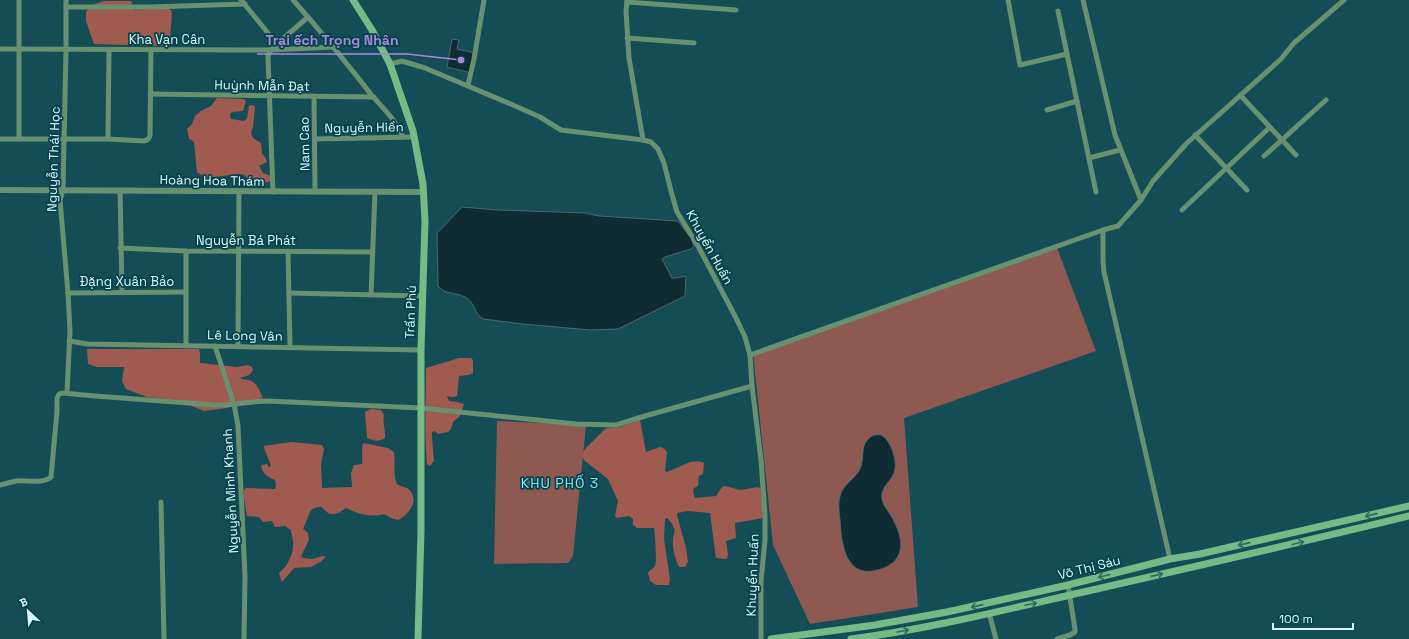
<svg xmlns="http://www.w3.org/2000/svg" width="1409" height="639" font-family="'Space Grotesk',sans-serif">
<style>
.green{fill:#8e5950}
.forest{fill:#9f5b4f}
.water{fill:#0e2c31;stroke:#4c6a6e}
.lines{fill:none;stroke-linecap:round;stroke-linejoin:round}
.minor{stroke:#67916f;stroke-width:5}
.tertiary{stroke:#67916f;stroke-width:6}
.secondary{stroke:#76bb86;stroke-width:7}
.oneway{stroke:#2c6c60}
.labels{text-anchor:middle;stroke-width:3.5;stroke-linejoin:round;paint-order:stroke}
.street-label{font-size:13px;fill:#def9fe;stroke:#04424b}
.neighbourhood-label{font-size:14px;letter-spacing:1px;fill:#80e5f7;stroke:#04424b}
.leader{fill:none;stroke:#a888db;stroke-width:1.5}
.callout-dot{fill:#a888db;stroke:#04424b;stroke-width:1.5}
.callout-label{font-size:14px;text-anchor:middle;font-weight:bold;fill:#a888db;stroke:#04424b;stroke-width:3.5;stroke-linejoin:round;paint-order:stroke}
</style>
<rect width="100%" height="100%" fill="#144d56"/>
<g class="green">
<polygon points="1057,248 1096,351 904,418 918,607 810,624 773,545 753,353"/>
<polygon points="497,421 586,425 573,556 568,563 494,564"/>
</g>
<g class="forest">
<polygon points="105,1 131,1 134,10 167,8 171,10 172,13 170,39 162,46 94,44 86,21 86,12 91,5"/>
<path d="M217,98l26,1 3,2 -3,10 -11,1 -2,2 1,5 13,2 3,-3 2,-12 3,-1 3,2 -2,20 -2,6 2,5 8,5 1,10 4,6 1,3 -8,4 4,7 11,4 1,3c-5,2 -18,4 -23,2 -6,-3 -5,-8 -13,-8l-33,4 -9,-6 -3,-30 -2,-2 -3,-1 -2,-10 5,-5 3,-8 6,-5 10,-5z"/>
<path d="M87,349h112l1,4v10l37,4 11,-2 4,2 1,3c-3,6 -7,6 -13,8 3,2 5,1 9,2 8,2 11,12 14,18l-36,10 -23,3 -27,-11 -30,-3 -21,-8 -4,-8 2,-14h-27l-9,-3z"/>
<path d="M459,358h12l2,2v13l-5,2 -9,1 -2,20 -4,1 -6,-1 2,5 8,1 7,2 -4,12 -7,6 -2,7 -3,3 -10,2 -3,-3 -3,1v6l2,23 -4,5 -3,-2c-3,-32 -1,-64 -1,-96z"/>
<path d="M371,409l10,1 3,5c-2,8 2,15 1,23 -6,4 -12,3 -18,0l-2,-26z"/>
<path d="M640,420l6,32 14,-5 5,2 2,4 -2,18 2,1c10,-3 26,-15 37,-9l-1,11 -4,2 -1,10 -4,2 -1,3 2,7 21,-2 6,-9 3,-1 15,4 18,-3 3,2 2,29 -28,5 1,15 -10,3 2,13 -1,5 -11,-1 -6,-45 -22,-2 -11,2v2l9,33 2,14 -3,5h-6c-4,-8 -7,-20 -6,-29 1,-5 3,-7 0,-12 -1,-3 -4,-6 -6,-8l-2,1 -1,20 6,40 -1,6h-13l-6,-4 -2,-8c2,-3 5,-4 7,-7 2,-4 0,-33 -1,-38h-17l-4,-3v-6l-4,-3 -12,2 -2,-2 3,-15 -10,-22 -23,-18 -4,-5 4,-7 19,-19 3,-2 13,-1z"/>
<path d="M291,442l31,3 2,4 -3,15 1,24 30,-1 -1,-14 3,-8 8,-1c1,-7 -1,-14 1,-21l25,5 6,4c2,12 -2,21 3,32 3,2 7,3 10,4 14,10 3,26 -9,32l-7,-2 -7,-4c-13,4 -26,0 -38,-6 -4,3 -10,7 -15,6 -10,-3 -6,-12 -20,-4l-8,19 5,4 1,7 -8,16 2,2 9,1 11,-3 3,1 -6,5 -9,5 -17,1 -12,14 -3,-9c8,-6 14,-18 14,-28 1,-5 -2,-10 -2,-15l-6,-4 -10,1 -3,-6 -9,1 -4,-5 -12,-1 -3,-18v-8l2,-2 29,1 1,-3 -1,-6c-7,-3 -13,-6 -14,-15l6,-1 2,3 2,-1 -7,-18v-2z"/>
</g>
<g class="water">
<polygon points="452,39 459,40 457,49 475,53 471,73 447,67"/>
<path d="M462,207l36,3 88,3 13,3 79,5 13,17 3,8 -3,3 -26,8 -3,2 10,19h4l10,-2 -1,20 -67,33 -28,1 -67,-6 -40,-5c-8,-4 -8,-17 -18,-22 -9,-5 -20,-2 -27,-11l-1,-53z"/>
<path d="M874,435c3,0 6,-1 9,1 8,6 14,24 12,33 -1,11 -15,17 -13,30 1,6 5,10 8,15 16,26 17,51 -17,57 -29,5 -32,-32 -33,-51 -1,-8 -2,-17 0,-24 3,-13 17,-17 21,-30 4,-13 -2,-23 13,-31z"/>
</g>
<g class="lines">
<g class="minor">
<polyline points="66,0 66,50 63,190 60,200 68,293 70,331 67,393"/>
<polyline points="241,0 277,44"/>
<path d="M293,0c27,30 52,61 77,93 13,16 24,24 33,44"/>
<polyline points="627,0 626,11 629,58 643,140"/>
<polyline points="1008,0 1020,65 1067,54"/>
<polyline points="1083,0 1115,135 1141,200"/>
<polyline points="627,2 736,10"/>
<polyline points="66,7 150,7 245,4"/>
<polyline points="1058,11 1096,192"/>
<polyline points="627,38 694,43"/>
<polyline points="0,49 270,50 335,47"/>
<polyline points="390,64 402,61 425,68 513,105 540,117 561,130 643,140 651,142 658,149 664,163 671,191 677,212 698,246 735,316 745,337 750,355 752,386 761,460 765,515 765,540 761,581 761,639"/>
<polyline points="468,85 474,59 484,0"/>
<polyline points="150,94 374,97"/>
<polyline points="1240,95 1296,155"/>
<polyline points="314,96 315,192"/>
<polyline points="1047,110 1077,101"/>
<polyline points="1195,135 1247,190"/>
<path d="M0,139h108l36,2c4,-1 5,-2 6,-6l1,-85"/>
<polyline points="19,139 19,0"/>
<polyline points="108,139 109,50"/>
<polyline points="315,139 414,137"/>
<polyline points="1264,156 1326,100"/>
<polyline points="1089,158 1120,150"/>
<polyline points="120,190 122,292"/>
<polyline points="273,192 268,57 270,50 308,17"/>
<polyline points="1182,210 1270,127"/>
<polyline points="1103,230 1103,261 1104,272 1170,559"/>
<polyline points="120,248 186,251 373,252"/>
<polyline points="288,251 290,347"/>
<polyline points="68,293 185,292"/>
<polyline points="289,293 423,296"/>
<polyline points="371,295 375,192"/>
<polyline points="69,341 87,344 421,350"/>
<polyline points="186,345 186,251"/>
<polyline points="215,346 234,404 238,426 245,576 244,639"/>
<polyline points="238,346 239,191"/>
<polyline points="750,355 1103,230 1118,226 1141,200 1153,181 1186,144 1281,59 1294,43 1344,0"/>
<path d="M0,485c5,-1 11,-3 16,-4 10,-1 28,3 35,-4l6,-66v-13l2,-4 3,-1 33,3 120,9c18,1 35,-4 53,-4l153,7 155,16 40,1 29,-9 107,-30"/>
<polyline points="161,502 164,639"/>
<polyline points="989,613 996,639"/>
<polyline points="1057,639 1070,635 1075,632 1075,629 1068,585"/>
</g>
<polyline class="tertiary" points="0,190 423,192"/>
<g class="secondary">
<polyline points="353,0 372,30 390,64 413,131 423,184 425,221 421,350 421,531 418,639"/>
<polyline points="771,639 875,625 947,612 1068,585 1170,559 1200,554 1409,506"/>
<path d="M851,639c77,-10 153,-29 228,-46 110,-25 220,-50 330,-77"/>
</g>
</g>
<defs><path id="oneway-shaft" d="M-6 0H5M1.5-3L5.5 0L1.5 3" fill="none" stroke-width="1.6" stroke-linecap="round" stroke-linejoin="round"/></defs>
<g class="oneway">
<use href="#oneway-shaft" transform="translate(1371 515) rotate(167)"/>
<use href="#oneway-shaft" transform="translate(1298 543) rotate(-14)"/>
<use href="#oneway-shaft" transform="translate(1244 544) rotate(167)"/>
<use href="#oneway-shaft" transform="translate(1157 575) rotate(-13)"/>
<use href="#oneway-shaft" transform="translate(1104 576) rotate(166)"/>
<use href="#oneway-shaft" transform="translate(1031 604) rotate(-12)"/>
<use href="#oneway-shaft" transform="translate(977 606) rotate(167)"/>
<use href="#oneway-shaft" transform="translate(903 631) rotate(-10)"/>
</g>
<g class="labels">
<g class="street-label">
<text x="167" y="44">Kha Vạn Cân</text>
<text transform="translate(262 85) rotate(1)" y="5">Huỳnh Mẫn Đạt</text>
<text transform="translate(364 127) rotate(-1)" y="5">Nguyễn Hiền</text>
<text transform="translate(304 144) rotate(-91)" y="5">Nam Cao</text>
<text transform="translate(53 159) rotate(-88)" y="5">Nguyễn Thái Học</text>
<text transform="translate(212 180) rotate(1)" y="5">Hoàng Hoa Thám</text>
<text x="246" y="245">Nguyễn Bá Phát</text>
<text transform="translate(710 247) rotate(61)" y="5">Khuyển Huấn</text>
<text x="127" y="286">Đặng Xuân Bảo</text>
<text transform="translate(410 312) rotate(-88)" y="5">Trần Phú</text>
<text transform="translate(245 335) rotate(1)" y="5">Lê Long Vân</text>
<text transform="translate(230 491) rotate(-93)" y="5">Nguyễn Minh Khanh</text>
<text transform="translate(1089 567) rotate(-14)" y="5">Võ Thị Sáu</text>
<text transform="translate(752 575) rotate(-88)" y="5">Khuyển Huấn</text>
</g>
<g class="neighbourhood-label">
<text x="560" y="488">KHU PHỐ 3</text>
</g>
</g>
<path class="leader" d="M461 60L407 54H257"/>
<circle class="callout-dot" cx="461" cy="60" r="4"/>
<g class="callout-label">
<text x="332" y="45">Trại ếch Trọng Nhân</text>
</g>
<g transform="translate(28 611) rotate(334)" stroke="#04424b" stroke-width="3" paint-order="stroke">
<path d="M0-3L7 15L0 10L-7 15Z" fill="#def9fe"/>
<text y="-6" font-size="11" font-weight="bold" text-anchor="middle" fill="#def9fe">B</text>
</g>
<path d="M1273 623v6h80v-6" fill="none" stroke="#def9fe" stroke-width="2"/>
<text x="1279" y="623" font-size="12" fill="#def9fe" stroke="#04424b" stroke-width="3" paint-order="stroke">100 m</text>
</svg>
